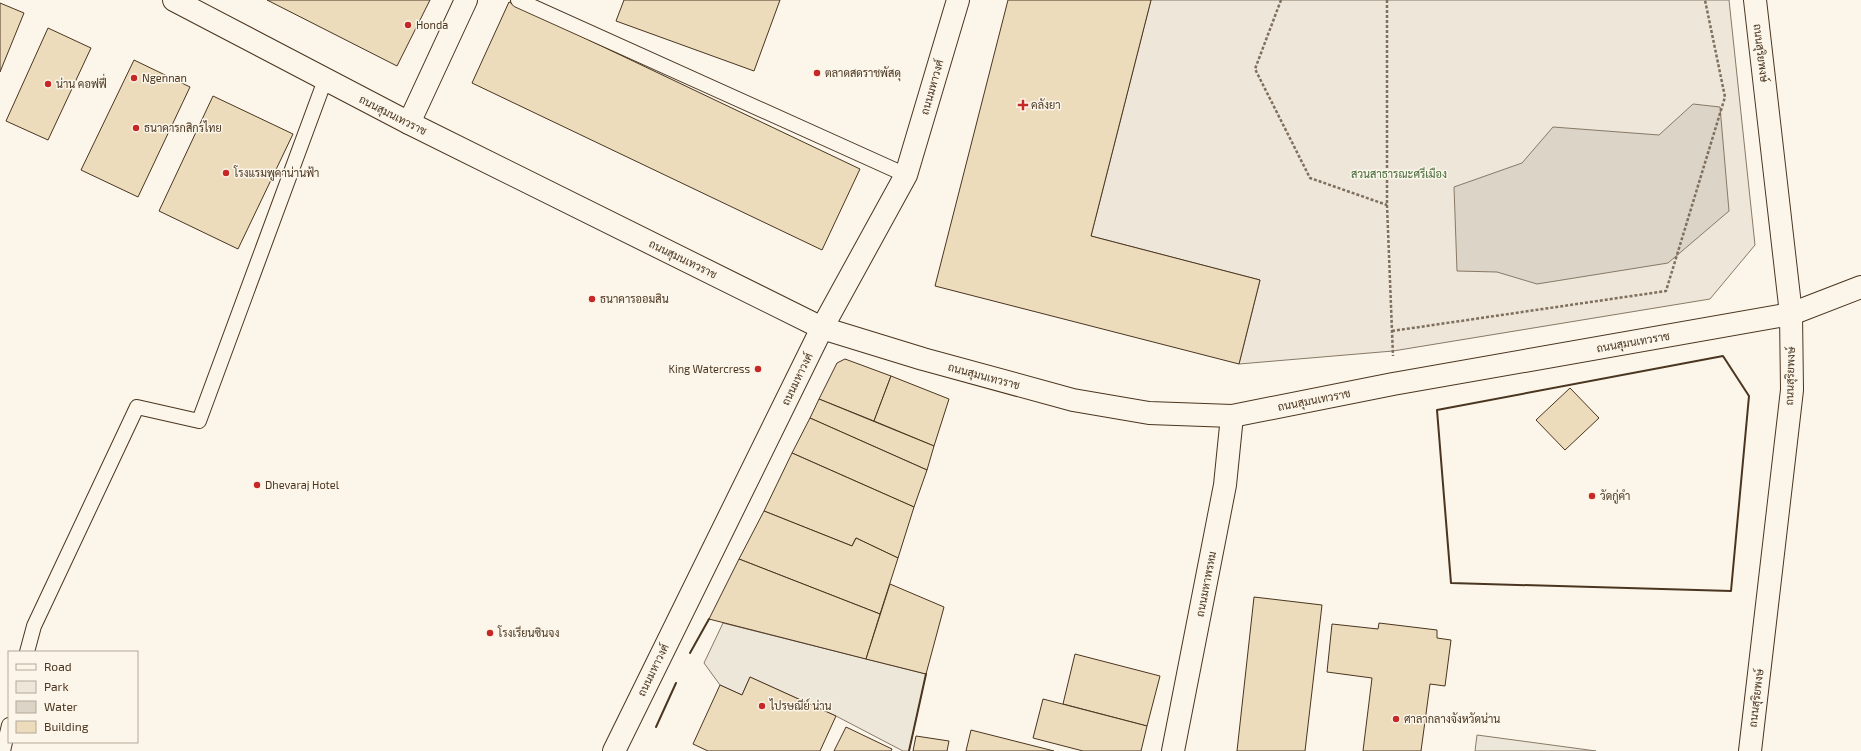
<svg xmlns="http://www.w3.org/2000/svg" width="1861" height="751" font-family="'Exo 2',Sarabun,sans-serif">
<style>
.green{fill:#ede6d9;stroke:#887966}
.parking{fill:#ede7d9;stroke:#887966}
.water{fill:#dcd4c6;stroke:#887966}
.building{fill:#ecdcbc;stroke:#4a3520}
.lines{fill:none;stroke-linecap:round;stroke-linejoin:round}
.service-casing{stroke:#4a3520;stroke-width:16}
.minor-casing{stroke:#4a3520;stroke-width:24}
.tertiary-casing{stroke:#4a3520;stroke-width:24}
.secondary-casing{stroke:#4a3520;stroke-width:24}
.path{stroke:#7f6f5c;stroke-width:2.5;stroke-dasharray:3 2;stroke-linecap:butt}
.service{stroke:#fbf6e9;stroke-width:14}
.minor{stroke:#fbf6e9;stroke-width:22}
.tertiary{stroke:#fbf6e9;stroke-width:22}
.secondary{stroke:#fbf6e9;stroke-width:22}
.wall{stroke:#4a3520;stroke-width:2}
.poi-dot{fill:#c62828;stroke:#fbf6e9;stroke-width:1.5}
.labels{text-anchor:middle;stroke-width:3;stroke-linejoin:round;paint-order:stroke}
.poi-label{font-size:11px;fill:#4a3520;stroke:#fbf6e9;text-anchor:start}
.street-label{font-size:11px;fill:#4a3520;stroke:#fbf6e9}
.park-label{font-size:11px;fill:#436837;stroke:#fbf6e9}
</style>
<rect width="100%" height="100%" fill="#fbf6e9"/>
<polygon class="green" points="1151,0 1729,0 1755,245 1710,299 1393,351 1239,364 1260,280 1091,236"/>
<g class="parking">
<polygon points="723,623 926,674 909,751 903,751 836,716 750,677 742,695 720,685 704,663"/>
<polygon points="1477,735 1596,751 1475,751"/>
</g>
<polygon class="water" points="1693,104 1720,107 1729,211 1668,263 1537,284 1497,272 1457,271 1454,187 1522,163 1553,127 1659,135"/>
<g class="building">
<polygon points="267,0 430,0 397,66"/>
<polygon points="624,0 780,0 754,71 616,21"/>
<polygon points="1008,0 1151,0 1091,236 1260,280 1239,364 935,286"/>
<polygon points="509,2 860,169 822,250 472,83"/>
<polygon points="0,3 24,13 0,72"/>
<polygon points="48,28 91,48 48,140 6,121"/>
<polygon points="134,60 190,87 138,197 81,170"/>
<polygon points="213,96 293,134 238,249 159,211"/>
<polygon points="845,359 891,376 874,421 819,399 837,363"/>
<polygon points="891,376 949,399 934,446 874,421"/>
<polygon points="1570,388 1599,418 1565,450 1536,420"/>
<polygon points="819,399 934,446 927,470 810,418"/>
<polygon points="810,418 927,470 914,507 792,453"/>
<polygon points="792,453 914,507 898,558 856,538 852,546 764,511"/>
<polygon points="764,511 852,546 856,538 898,558 880,614 739,559"/>
<polygon points="739,559 880,614 866,659 709,619"/>
<polygon points="890,584 944,607 926,674 866,659"/>
<polygon points="1254,597 1322,605 1305,751 1237,751"/>
<polygon points="1379,623 1437,630 1437,638 1451,640 1445,686 1430,684 1421,751 1363,751 1372,678 1327,672 1332,624 1378,629"/>
<polygon points="1075,654 1160,676 1147,726 1063,704"/>
<polygon points="750,677 836,716 820,751 708,751 693,744 720,685 742,695"/>
<polygon points="1043,699 1147,726 1141,751 1083,751 1033,738"/>
<polygon points="846,727 892,749 891,751 834,751"/>
<polygon points="971,730 1054,751 966,751"/>
<polygon points="916,736 949,741 947,751 913,751"/>
</g>
<g class="lines">
<g class="service-casing">
<g id="service">
<polyline points="518,0 906,175"/>
<polyline points="27,652 34,626 137,407 199,421 325,80"/>
<polyline points="3,751 9,725"/>
</g>
</g>
<g class="minor-casing">
<g id="minor">
<polyline points="409,123 466,0"/>
<polyline points="1173,751 1225,485 1232,416"/>
<polyline points="1750,751 1792,390 1791,314 1755,0"/>
</g>
</g>
<g class="tertiary-casing">
<polyline id="tertiary" points="174,0 409,123 822,328 923,359 1073,400 1149,413 1232,416 1393,384 1791,314 1861,287"/>
</g>
<g class="secondary-casing">
<polyline id="secondary" points="614,751 822,328 906,175 958,0"/>
</g>
<g class="path">
<polyline points="1281,0 1255,69 1310,178 1387,205"/>
<polyline points="1387,0 1387,205 1393,356"/>
<polyline points="1392,331 1666,291 1725,97 1705,0"/>
</g>
<use href="#service" class="service"/>
<use href="#minor" class="minor"/>
<use href="#tertiary" class="tertiary"/>
<use href="#secondary" class="secondary"/>
<g class="wall">
<polygon points="1723,356 1749,396 1731,591 1451,583 1437,410"/>
<polyline points="690,653 709,619"/>
<polyline points="656,727 676,683"/>
<polyline points="909,751 926,674"/>
</g>
</g>
<g class="poi-dot">
<circle cx="408" cy="25" r="4"/>
<circle cx="817" cy="73" r="4"/>
<circle cx="134" cy="78" r="4"/>
<circle cx="48" cy="84" r="4"/>
<path d="M1021 99h4v4h4v4h-4v4h-4v-4h-4v-4h4z"/>
<circle cx="136" cy="128" r="4"/>
<circle cx="226" cy="173" r="4"/>
<circle cx="592" cy="299" r="4"/>
<circle cx="758" cy="369" r="4"/>
<circle cx="257" cy="485" r="4"/>
<circle cx="1592" cy="496" r="4"/>
<circle cx="490" cy="633" r="4"/>
<circle cx="762" cy="706" r="4"/>
<circle cx="1396" cy="719" r="4"/>
</g>
<g class="labels">
<g class="poi-label">
<text x="416" y="29">Honda</text>
<text x="825" y="77">ตลาดสดราชพัสดุ</text>
<text x="142" y="82">Ngennan</text>
<text x="56" y="88">น่าน คอฟฟี่</text>
<text x="1031" y="109">คลังยา</text>
<text x="144" y="132">ธนาคารกสิกรไทย</text>
<text x="234" y="177">โรงแรมพูคาน่านฟ้า</text>
<text x="600" y="303">ธนาคารออมสิน</text>
<text x="750" y="373" text-anchor="end">King Watercress</text>
<text x="265" y="489">Dhevaraj Hotel</text>
<text x="1600" y="500">วัดกู่คำ</text>
<text x="498" y="637">โรงเรียนซินจง</text>
<text x="770" y="710">ไปรษณีย์ น่าน</text>
<text x="1404" y="723">ศาลากลางจังหวัดน่าน</text>
</g>
<g class="street-label">
<text transform="translate(1761 53) rotate(83)" y="4">ถนนสุริยพงษ์</text>
<text transform="translate(932 87) rotate(-74)" y="4">ถนนมหาวงศ์</text>
<text transform="translate(393 115) rotate(27)" y="4">ถนนสุมนเทวราช</text>
<text transform="translate(683 259) rotate(26)" y="4">ถนนสุมนเทวราช</text>
<text transform="translate(1633 342) rotate(-10)" y="4">ถนนสุมนเทวราช</text>
<text transform="translate(984 376) rotate(15)" y="4">ถนนสุมนเทวราช</text>
<text transform="translate(1790 376) rotate(-88)" y="4">ถนนสุริยพงษ์</text>
<text transform="translate(797 379) rotate(-64)" y="4">ถนนมหาวงศ์</text>
<text transform="translate(1314 400) rotate(-11)" y="4">ถนนสุมนเทวราช</text>
<text transform="translate(1206 584) rotate(-79)" y="4">ถนนมหาพรหม</text>
<text transform="translate(653 670) rotate(-64)" y="4">ถนนมหาวงศ์</text>
<text transform="translate(1756 698) rotate(-83)" y="4">ถนนสุริยพงษ์</text>
</g>
<g class="park-label">
<text x="1399" y="178">สวนสาธารณะศรีเมือง</text>
</g>
</g>
<rect x="8" y="651" width="130" height="92" fill="#fbf6e9" stroke="#b4a999"/>
<rect x="16" y="664" width="20" height="6" fill="#fbf6e9" stroke="#b4a999"/>
<text x="44" y="671" font-size="12" fill="#4a3520">Road</text>
<rect x="16" y="681" width="20" height="12" fill="#ede6d9" stroke="#b4a999"/>
<text x="44" y="691" font-size="12" fill="#4a3520">Park</text>
<rect x="16" y="701" width="20" height="12" fill="#dcd4c6" stroke="#b4a999"/>
<text x="44" y="711" font-size="12" fill="#4a3520">Water</text>
<rect x="16" y="721" width="20" height="12" fill="#ecdcbc" stroke="#b4a999"/>
<text x="44" y="731" font-size="12" fill="#4a3520">Building</text>
</svg>
